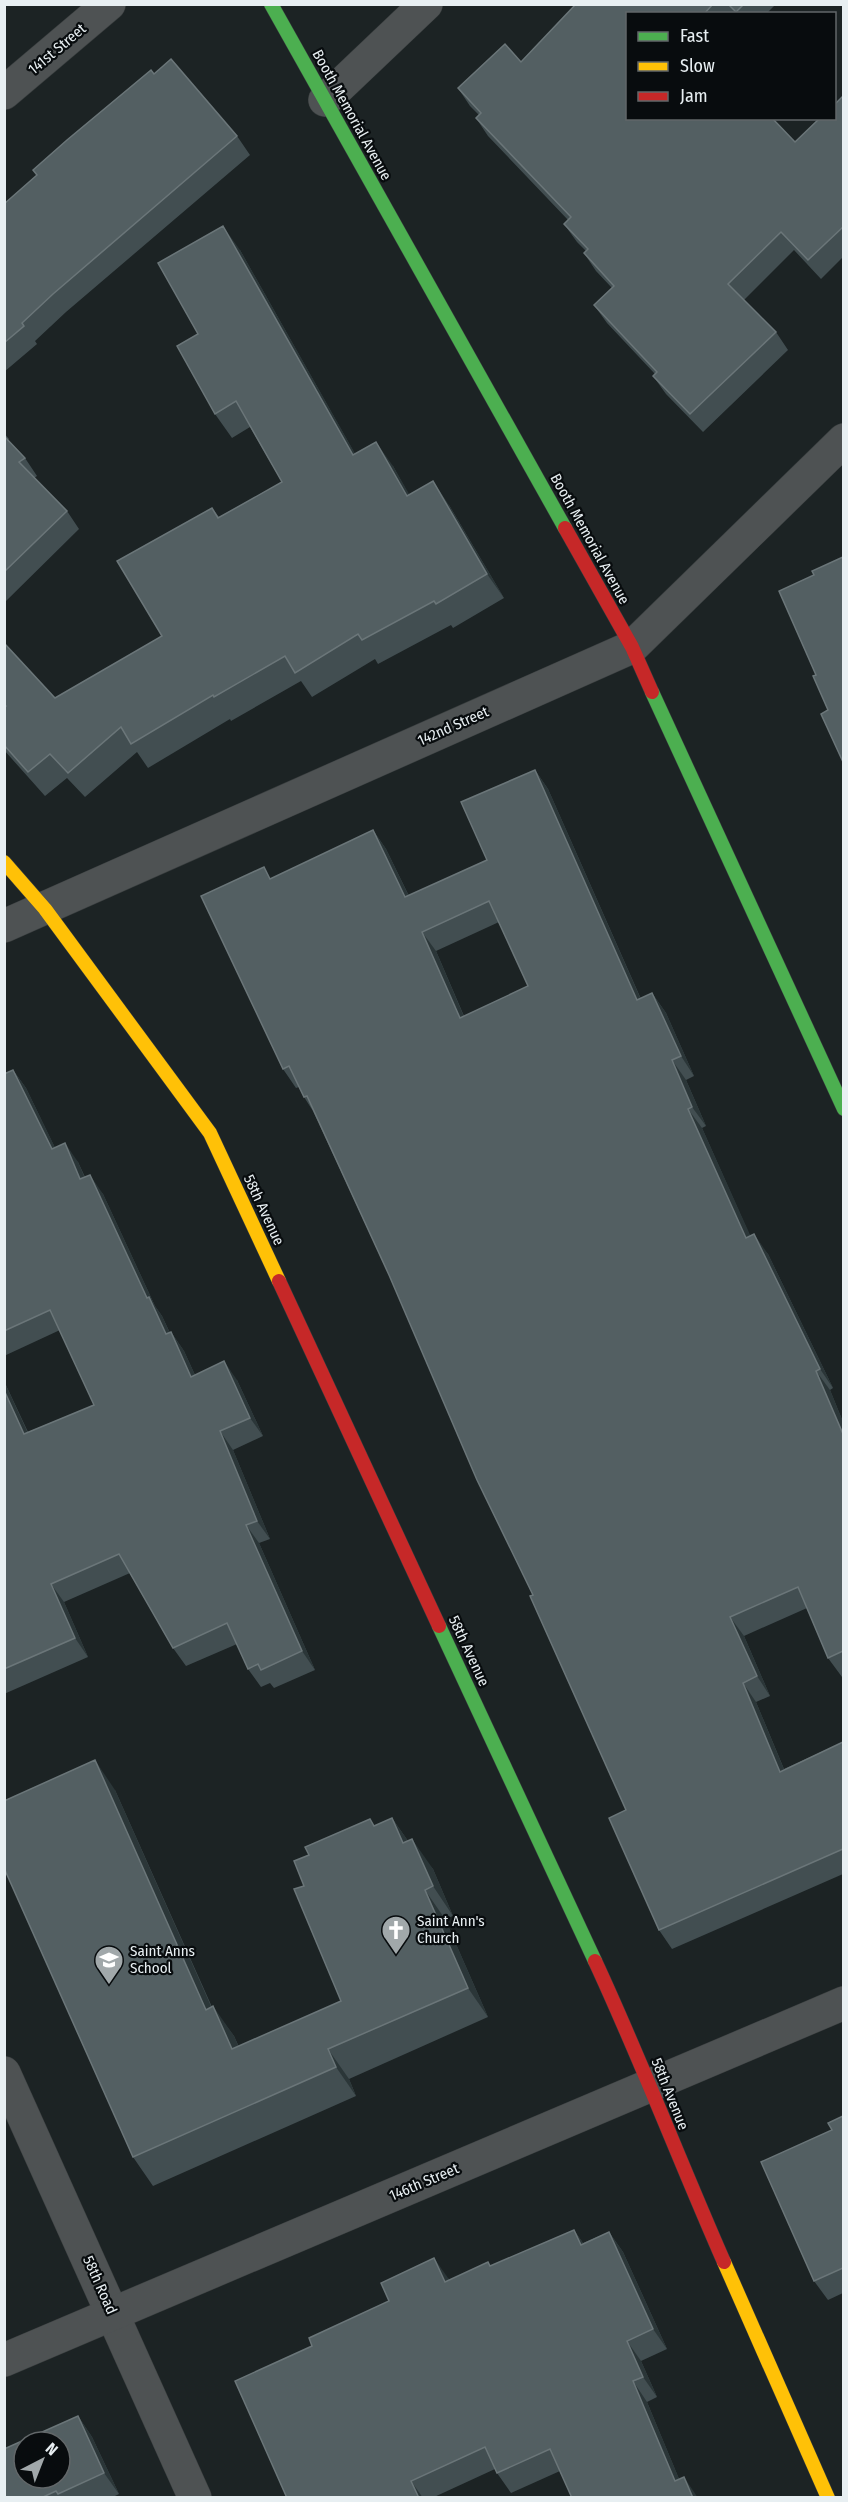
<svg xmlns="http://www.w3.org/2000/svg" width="848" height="2502" font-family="'Fira Sans Condensed',sans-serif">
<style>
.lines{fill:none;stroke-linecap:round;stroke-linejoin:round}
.street-casing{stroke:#383d3e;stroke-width:34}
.fast-casing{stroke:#383d3e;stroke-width:15}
.slow-casing{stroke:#383d3e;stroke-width:15}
.jam-casing{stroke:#383d3e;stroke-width:15}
.street{stroke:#4e5253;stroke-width:33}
.fast{stroke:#4caf50;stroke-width:14}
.slow{stroke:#ffc107;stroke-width:14}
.jam{stroke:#c62828;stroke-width:14}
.wall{fill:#424e51;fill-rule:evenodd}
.shaded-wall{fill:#2b3638}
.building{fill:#535f62;stroke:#6b7679;stroke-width:1.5;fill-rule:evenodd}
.labels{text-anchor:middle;stroke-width:4.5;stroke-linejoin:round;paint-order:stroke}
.street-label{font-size:15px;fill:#e8eff2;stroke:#080c0e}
.poi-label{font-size:15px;fill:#e8eff2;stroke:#080c0e;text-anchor:start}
</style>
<rect width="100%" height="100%" fill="#1c2324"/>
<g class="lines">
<g class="street-casing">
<g id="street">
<polyline points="4,93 109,4"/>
<polyline points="325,100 426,4"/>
<polyline points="4,926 632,647 844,440"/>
<polyline points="4,2073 195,2498"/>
<polyline points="4,2360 844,2003"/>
</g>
</g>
<g class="fast-casing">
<g id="fast">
<polyline points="271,4 565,528"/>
<polyline points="652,692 844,1109"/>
<polyline points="439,1626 595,1961"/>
</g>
</g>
<g class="slow-casing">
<g id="slow">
<polyline points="4,862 45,909 210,1133 279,1281"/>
<polyline points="724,2262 828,2498"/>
</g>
</g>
<g class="jam-casing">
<g id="jam">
<polyline points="565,528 632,647 652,692"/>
<polyline points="279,1281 439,1626"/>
<path d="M595,1961c46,99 85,201 129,301"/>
</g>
</g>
<use href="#street" class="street"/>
<use href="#fast" class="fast"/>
<use href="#slow" class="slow"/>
<use href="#jam" class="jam"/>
</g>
<g class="wall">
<polygon points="576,4 776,4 766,14 627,14 627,118 795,142 843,96 843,257 821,279 794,250 744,300 776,332 788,350 703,432 666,394 653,376 655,374 607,323 594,305 612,288 596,271 584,253 586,251 577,242 564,224 568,220 488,136 476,118 479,115 470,106 458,88 521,62"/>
<polygon points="154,74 237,136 250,155 66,312 35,341 37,344 4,372 4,204 37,175 33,170"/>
<polygon points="240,250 355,454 393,466 409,495 449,505 504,598 453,628 451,625 378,664 375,659 312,697 301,681 231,721 230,719 148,768 137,752 85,797 67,778 45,796 4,750 4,643 55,698 162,636 212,508 219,517 282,482 250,427 232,438 215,414 198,334"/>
<polygon points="4,433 9,439 8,440 25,458 37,476 34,478 67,511 79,529 4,603"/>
<path d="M535,770l13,19 93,210 11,-6 14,20 28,63 -8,4 20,46 -4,2 48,108 18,18 65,134 -3,2 13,32v255h-1l-14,-19 -21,-50 -63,28 26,60 -14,6 28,67 59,-27v132l-171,75 -13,-19 -33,-120 -93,-215 -144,-320 -76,-164 -9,-14 -5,-10 -3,1 -13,-19 -11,-191 101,-48 13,19 23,47 78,-36zM499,922l29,64 -64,30 -28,-65z"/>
<polygon points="13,1070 26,1088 55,1148 78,1162 85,1177 103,1194 155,1306 162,1316 170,1333 171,1332 184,1351 195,1375 237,1380 263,1436 233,1450 270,1539 259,1543 315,1670 274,1688 270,1683 261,1687 248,1669 237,1644 186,1666 173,1648 130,1573 64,1602 88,1657 4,1694 4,1381 28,1432 94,1405 60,1330 4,1356 4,1074"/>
<polygon points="115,1790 212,2007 234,2036 239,2047 341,2001 304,1886 375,1826 392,1818 408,1841 433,1869 453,1916 445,1919 488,2017 349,2079 356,2096 153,2186 133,2157"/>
<polygon points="843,2116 843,2293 828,2300 814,2281 832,2130"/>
<polygon points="574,2230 583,2243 609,2232 623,2252 667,2349 641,2361 657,2397 647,2402 679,2479 698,2498 560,2471 511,2493 497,2473 495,2469 432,2498 287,2498 312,2346 448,2278 449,2280 491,2266"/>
<polygon points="78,2416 92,2437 119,2494 111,2498 4,2498"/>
</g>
<g class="shaded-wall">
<polygon points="223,226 240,250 370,480 353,455"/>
<polygon points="376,442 393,466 424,520 407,496"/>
<polygon points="433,481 449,505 504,598 487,574"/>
<polygon points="535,770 548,789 650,1020 637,1000"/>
<polygon points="373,830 386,849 419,917 405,897"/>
<polygon points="422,932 436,951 473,1038 460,1018"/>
<polygon points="652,993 666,1013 694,1076 681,1056"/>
<polygon points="672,1060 686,1080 706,1126 692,1107"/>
<polygon points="13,1070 26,1088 65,1168 52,1149"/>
<polygon points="688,1109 702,1128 760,1257 746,1238"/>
<polygon points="65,1143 78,1162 93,1197 80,1179"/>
<polygon points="90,1175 103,1194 155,1306 162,1316 179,1353 166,1334 147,1298"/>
<polygon points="754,1234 768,1254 833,1388 820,1369"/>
<polygon points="171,1332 184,1351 204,1395 191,1377"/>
<polygon points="224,1361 237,1380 263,1436 250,1418"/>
<polygon points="816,1371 830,1390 843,1422 843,1434"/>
<polygon points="4,1381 37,1453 24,1434 4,1390"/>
<polygon points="220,1431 233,1450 270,1539 257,1521"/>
<polygon points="246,1525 259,1543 315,1670 302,1651"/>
<polygon points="51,1584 64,1602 88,1657 75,1638"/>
<polygon points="730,1617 744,1636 770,1696 757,1676"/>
<polygon points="743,1683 756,1702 793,1791 780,1772"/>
<polygon points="95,1760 115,1790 226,2040 206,2010"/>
<polygon points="392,1818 413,1848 403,1843"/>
<polygon points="412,1839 433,1869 453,1916 433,1886"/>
<polygon points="425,1890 445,1919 488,2017 468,1988"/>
<polygon points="213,2006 234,2036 253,2079 232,2049"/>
<polygon points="328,2049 349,2079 356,2096 336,2067"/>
<polygon points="574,2230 588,2250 581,2245"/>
<polygon points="609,2232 623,2252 667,2349 653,2329"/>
<polygon points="434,2258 448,2278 459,2302 445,2282"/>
<polygon points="627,2341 641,2361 657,2397 643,2377"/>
<polygon points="633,2381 647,2402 687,2498 675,2481"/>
<polygon points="78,2416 92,2437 119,2494 104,2473"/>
<polygon points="684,2477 698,2498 693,2498"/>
<polygon points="411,2481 423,2498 419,2498"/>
</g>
<g class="building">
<polygon points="576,4 713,4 704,14 627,14 627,118 772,118 795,142 820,118 834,118 834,105 843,96 843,227 808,260 781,232 728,284 776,332 690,414 653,376 657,372 594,305 614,286 584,253 588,249 564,224 571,217 476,118 481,113 458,88 505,44 521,62"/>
<polygon points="728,4 744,4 736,12"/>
<polygon points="171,59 237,136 53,294 22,323 24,326 4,343 4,204 37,175 33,170 67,140 151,70 154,74"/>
<polygon points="223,226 353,455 376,442 407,496 433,481 487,574 436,604 434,601 362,640 358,634 295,673 285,656 214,697 213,695 131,744 121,727 68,773 50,754 28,772 4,745 4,707 6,706 4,704 4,643 55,698 162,636 117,561 212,508 218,518 282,482 236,401 215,414 177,346 198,334 158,263"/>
<polygon points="4,436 25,458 19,462 67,511 4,572"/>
<polygon points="843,557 843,762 821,714 828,710 813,676 816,675 779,591 814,575 812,571"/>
<path d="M535,770l102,230 15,-7 29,63 -9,4 20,47 -4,2 58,129 8,-4 66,135 -4,2 27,63v217l-15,7 -30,-71 -68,30 27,59 -14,7 37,89 63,-30v107l-184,81 -50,-112 17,-8 -96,-214 3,-1 -56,-115 -88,-205 -82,-179 -3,1 -15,-31 -6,3 -82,-173 63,-29 6,12 103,-49 32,67 82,-37 -26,-58zM489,901l39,85 -68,32 -38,-86z"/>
<polygon points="13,1070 52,1149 65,1143 80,1179 90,1175 147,1298 149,1297 166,1334 171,1332 191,1377 224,1361 250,1418 220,1431 257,1521 246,1525 302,1651 261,1670 258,1664 248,1669 227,1623 173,1648 119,1554 51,1584 75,1638 4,1669 4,1390 24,1434 94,1405 50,1310 4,1331 4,1074"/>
<polygon points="95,1760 206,2010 213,2006 232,2049 341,2001 294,1889 304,1886 294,1861 309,1855 305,1847 370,1819 374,1826 392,1818 403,1843 412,1839 433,1886 425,1890 468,1988 328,2049 336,2067 133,2157 4,1868 4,1801"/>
<polygon points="843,2116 843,2268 814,2281 761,2162 832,2130 828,2123"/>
<polygon points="574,2230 581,2245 609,2232 653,2329 627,2341 643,2377 633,2381 675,2481 684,2477 693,2498 572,2498 550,2449 497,2473 485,2447 411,2481 419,2498 287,2498 235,2381 312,2346 309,2338 389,2301 381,2283 434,2258 445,2282 488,2262 490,2266"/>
<path d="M78,2416l26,57 -46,21 -2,-3 -15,7h-37v-49zM24,2442h36v36h-36z"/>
</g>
<defs>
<g id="church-pin" transform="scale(1.5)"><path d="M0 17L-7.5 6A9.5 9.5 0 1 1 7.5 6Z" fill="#a1a8aa" stroke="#080c0e"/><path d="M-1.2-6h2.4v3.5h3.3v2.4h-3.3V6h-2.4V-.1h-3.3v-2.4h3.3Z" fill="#fff"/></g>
<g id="school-pin" transform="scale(1.5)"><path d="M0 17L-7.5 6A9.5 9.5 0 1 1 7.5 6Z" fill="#a1a8aa" stroke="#080c0e"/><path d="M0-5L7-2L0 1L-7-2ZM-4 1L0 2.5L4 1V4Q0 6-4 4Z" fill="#fff"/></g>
</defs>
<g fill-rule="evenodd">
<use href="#church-pin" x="396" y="1930"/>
<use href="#school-pin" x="109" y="1960"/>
</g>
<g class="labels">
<g class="street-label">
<text transform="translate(57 49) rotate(-40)" y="5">141st Street</text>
<text transform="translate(352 115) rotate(61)" y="5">Booth Memorial Avenue</text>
<text transform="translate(590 539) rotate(61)" y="5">Booth Memorial Avenue</text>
<text transform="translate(453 726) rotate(-24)" y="5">142nd Street</text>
<text transform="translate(264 1210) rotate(65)" y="5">58th Avenue</text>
<text transform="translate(469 1651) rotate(65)" y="5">58th Avenue</text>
<text transform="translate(670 2094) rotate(68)" y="5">58th Avenue</text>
<text transform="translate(424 2182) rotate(-23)" y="5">146th Street</text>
<text transform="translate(100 2285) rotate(66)" y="5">58th Road</text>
</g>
<g class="poi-label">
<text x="417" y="1926">Saint Ann's<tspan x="417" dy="17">Church</tspan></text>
<text x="130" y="1956">Saint Anns<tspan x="130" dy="17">School</tspan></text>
</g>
</g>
<rect width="848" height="2502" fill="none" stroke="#e8eff2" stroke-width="12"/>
<rect x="626" y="12" width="210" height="108" fill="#080c0e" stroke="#626769" stroke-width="1.5"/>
<rect x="638" y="32" width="30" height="9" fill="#4caf50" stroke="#626769" stroke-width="1.5"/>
<text x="680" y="42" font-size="18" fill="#e8eff2">Fast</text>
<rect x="638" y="62" width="30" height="9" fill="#ffc107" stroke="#626769" stroke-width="1.5"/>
<text x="680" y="72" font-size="18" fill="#e8eff2">Slow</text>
<rect x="638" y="92" width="30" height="9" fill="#c62828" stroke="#626769" stroke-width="1.5"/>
<text x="680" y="102" font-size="18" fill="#e8eff2">Jam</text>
<g transform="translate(42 2460) rotate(42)"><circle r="28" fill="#080c0e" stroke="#626769" stroke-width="1.5"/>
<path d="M0-4.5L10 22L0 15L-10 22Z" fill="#a1a8aa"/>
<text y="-9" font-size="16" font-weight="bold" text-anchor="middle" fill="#e8eff2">N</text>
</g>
</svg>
